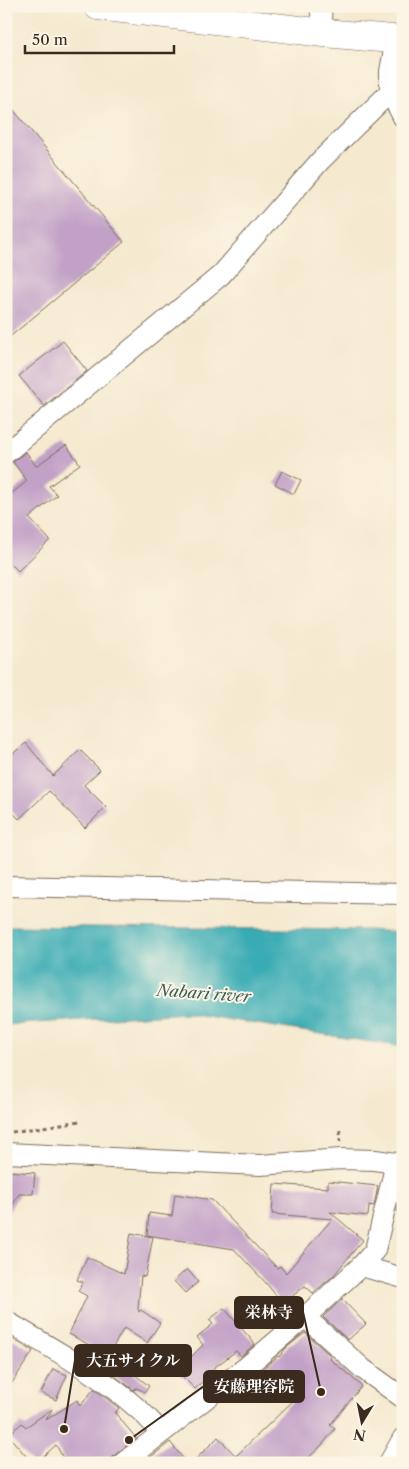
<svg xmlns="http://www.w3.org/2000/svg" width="409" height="1469" font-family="'Libre Caslon Text','Noto Serif JP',serif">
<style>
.water{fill:#39abb4;stroke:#3a6a69}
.building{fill:#c2a1c7}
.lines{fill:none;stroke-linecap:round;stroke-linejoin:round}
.minor-casing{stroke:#7c6d5c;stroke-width:22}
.highway-casing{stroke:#7c6d5c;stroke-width:29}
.path{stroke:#7c6d5c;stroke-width:3;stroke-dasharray:4 4;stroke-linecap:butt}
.minor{stroke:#fff;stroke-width:20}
.highway{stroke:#fff;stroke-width:28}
.labels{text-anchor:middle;stroke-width:4;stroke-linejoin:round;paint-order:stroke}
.water-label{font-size:16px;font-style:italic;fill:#3a5e5a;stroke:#fcf5e5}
.leader{fill:none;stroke:#3b2a1e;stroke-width:2}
.callout-dot{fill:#3b2a1e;stroke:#fcf5e5;stroke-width:2}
.callout{fill:#3b2a1e;stroke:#3b2a1e;stroke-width:2}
.callout-label{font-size:16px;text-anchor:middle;font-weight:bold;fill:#fff}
</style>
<rect width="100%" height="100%" fill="#fcf5e5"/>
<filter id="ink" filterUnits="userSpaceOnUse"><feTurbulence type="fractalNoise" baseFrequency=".02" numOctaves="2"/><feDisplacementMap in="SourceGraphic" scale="10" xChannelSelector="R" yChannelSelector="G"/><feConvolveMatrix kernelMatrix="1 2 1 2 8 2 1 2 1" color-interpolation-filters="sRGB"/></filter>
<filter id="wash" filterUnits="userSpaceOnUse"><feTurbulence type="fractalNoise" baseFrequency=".0096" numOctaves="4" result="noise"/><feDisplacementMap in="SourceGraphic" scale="20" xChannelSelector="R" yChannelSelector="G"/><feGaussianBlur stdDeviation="1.12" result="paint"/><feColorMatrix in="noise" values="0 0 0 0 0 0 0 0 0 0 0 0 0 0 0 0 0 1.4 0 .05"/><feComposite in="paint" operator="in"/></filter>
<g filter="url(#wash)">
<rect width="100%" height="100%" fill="#f5e9cf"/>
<polygon class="water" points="6,926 369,930 403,932 403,1047 187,1013 6,1025"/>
<g id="blocks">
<g class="building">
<polygon points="6,101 124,242 6,340"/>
<polygon points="63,341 87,371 44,406 19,376"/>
<polygon points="66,445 80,464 49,486 57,495 29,518 50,540 18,571 6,559 6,498 27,481 13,462 26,452 36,466"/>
<polygon points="282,471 301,480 294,494 275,484"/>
<polygon points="26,743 53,776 80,750 100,770 84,785 106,807 85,828 49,791 19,819 6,806 6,759"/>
<polygon points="6,1171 35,1173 33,1194 19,1194 6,1216"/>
<polygon points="328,1181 378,1186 374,1206 369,1205 368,1216 330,1212 363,1240 333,1276 313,1293 305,1286 283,1304 266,1283 234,1249 147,1235 149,1213 172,1216 175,1194 212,1200 277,1268 280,1266 286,1273 332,1219 272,1214 274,1184 328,1188"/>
<polygon points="402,1190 403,1190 403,1213 397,1211"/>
<polygon points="131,1233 153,1237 145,1277 141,1276 138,1308 139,1312 141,1310 160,1323 147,1343 124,1328 109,1354 149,1386 145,1392 136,1388 134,1390 88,1357 93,1347 69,1334 87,1296 78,1291 83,1282 77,1280 87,1257 124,1274"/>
<polygon points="187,1269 198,1282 185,1293 174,1281"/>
<polygon points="342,1299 366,1324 348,1340 323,1317"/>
<polygon points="224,1308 255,1344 241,1356 236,1351 206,1374 208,1376 195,1389 177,1371 203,1345 197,1337 213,1324 209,1320"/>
<polygon points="305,1333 331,1356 330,1359 362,1386 330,1425 335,1429 322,1445 303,1463 192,1463 218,1437 236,1456 298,1396 259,1372 278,1356 279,1357 286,1348"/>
<polygon points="6,1335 33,1351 6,1392"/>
<polygon points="53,1369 67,1375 56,1400 41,1393"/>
<polygon points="94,1389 119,1408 115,1413 136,1438 116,1454 112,1458 111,1463 66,1463 56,1445 36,1463 32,1463 8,1435 22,1423 26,1427 52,1409 46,1420 77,1400 80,1406"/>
<polygon points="170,1442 187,1463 143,1463"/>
</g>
</g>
</g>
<g filter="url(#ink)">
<use href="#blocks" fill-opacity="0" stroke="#7c6d5c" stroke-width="1"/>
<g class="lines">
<g class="minor-casing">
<g id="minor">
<polyline points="320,6 324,33"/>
<polyline points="396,39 390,71 390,92 403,117"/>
<polyline points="6,453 221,275 320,161 390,92"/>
<polyline points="6,886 403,894"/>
<polyline points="6,1153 260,1165 341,1159 375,1160 396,1163"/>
<polyline points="361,1266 403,1278"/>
<polyline points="305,1317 363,1369 403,1398"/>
<path d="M6,1321c45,27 92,52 131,87 9,7 16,16 24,24"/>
<polyline points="123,1463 245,1368 305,1317 361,1266 375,1250 396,1163 403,1164"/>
<polyline points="389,1463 403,1438"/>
</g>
</g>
<g class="highway-casing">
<polyline id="highway" points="98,6 324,33 403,40"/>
</g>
<g class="path">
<polyline points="340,1130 340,1141"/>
<polyline points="12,1132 80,1121"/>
</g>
<use href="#minor" class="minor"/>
<use href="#highway" class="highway"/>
</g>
</g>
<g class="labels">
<g class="water-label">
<text transform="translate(204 993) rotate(4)" y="6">Nabari river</text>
</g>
</g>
<path class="leader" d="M321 1392L303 1312M64 1429L75 1360M129 1440L204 1386"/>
<g class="callout-dot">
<circle cx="321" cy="1392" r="5"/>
<circle cx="64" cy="1429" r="5"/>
<circle cx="129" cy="1440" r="5"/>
</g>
<g class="callout">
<rect x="235" y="1297" width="68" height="31" rx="5"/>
<rect x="75" y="1345" width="116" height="31" rx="5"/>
<rect x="204" y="1371" width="100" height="31" rx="5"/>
</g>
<g class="callout-label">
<text x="269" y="1318">栄林寺</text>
<text x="133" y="1366">大五サイクル</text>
<text x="254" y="1392">安藤理容院</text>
</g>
<rect width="409" height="1469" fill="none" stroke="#fcf5e5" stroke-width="25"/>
<g transform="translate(362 1422) rotate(190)" stroke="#fcf5e5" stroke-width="4" paint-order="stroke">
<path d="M0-4L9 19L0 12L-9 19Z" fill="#3b2a1e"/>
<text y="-8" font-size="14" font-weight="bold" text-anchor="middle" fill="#3b2a1e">N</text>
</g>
<path d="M25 45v8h149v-8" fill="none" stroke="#3b2a1e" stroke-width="2.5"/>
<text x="32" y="45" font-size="15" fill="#3b2a1e" stroke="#fcf5e5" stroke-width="4" paint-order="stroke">50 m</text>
</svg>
